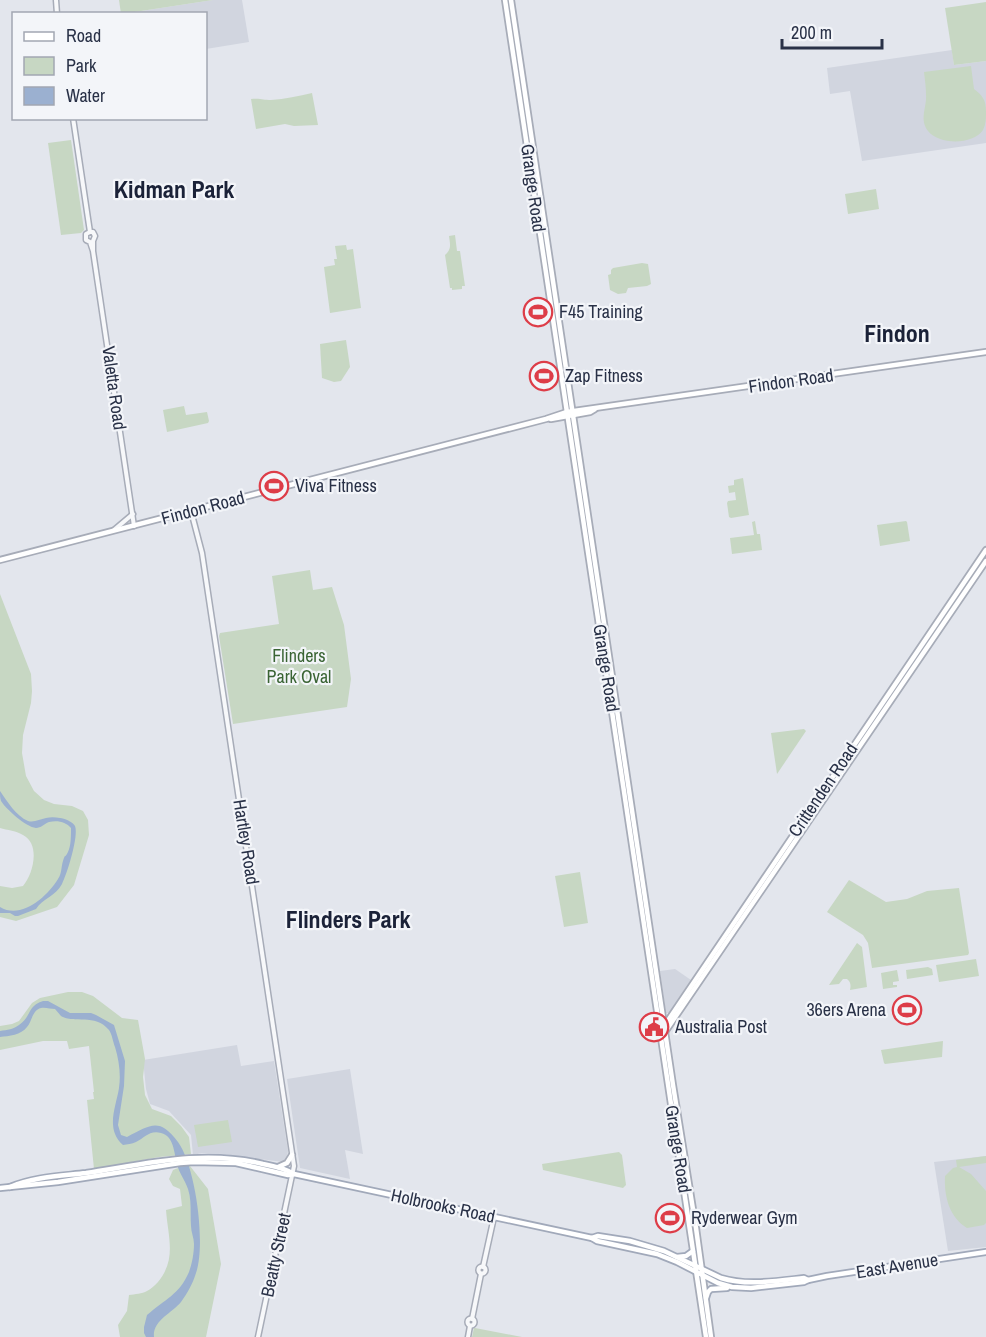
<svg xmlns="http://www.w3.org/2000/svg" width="986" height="1337" font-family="'Archivo Narrow',sans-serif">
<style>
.built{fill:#d1d5df}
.green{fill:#c7d7c3}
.water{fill:#9bb0d0}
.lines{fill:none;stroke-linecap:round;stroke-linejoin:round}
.tertiary-casing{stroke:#a7acb8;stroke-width:7}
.secondary-casing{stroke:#a7acb8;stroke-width:8}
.primary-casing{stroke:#a1a9ba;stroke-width:8}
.tertiary{stroke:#f7f8fa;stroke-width:4}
.secondary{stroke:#fff;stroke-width:4.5}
.primary{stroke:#fff;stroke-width:4.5}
.labels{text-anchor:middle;stroke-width:4.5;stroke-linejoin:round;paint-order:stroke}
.street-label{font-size:18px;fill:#293147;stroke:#f3f5f9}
.poi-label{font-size:18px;fill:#293147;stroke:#f3f5f9;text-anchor:start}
.park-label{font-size:18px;fill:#3a6434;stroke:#f3f5f9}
.district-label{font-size:24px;font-weight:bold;fill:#1b2238;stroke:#f3f5f9}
</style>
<rect width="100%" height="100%" fill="#e3e6ed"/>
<g class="built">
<polygon points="213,0 242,0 249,42 206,49 206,14 128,13"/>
<polygon points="952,50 954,65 986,61 986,143 862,161 850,91 830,94 827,68"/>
<polygon points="675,969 691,980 669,1013 666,1013 660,971"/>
<polygon points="237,1045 241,1066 274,1061 288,1151 287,1158 283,1162 223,1154 202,1153 193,1155 191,1135 169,1111 150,1104 146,1089 143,1060"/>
<polygon points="350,1069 363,1154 345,1150 350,1179 300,1168 287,1079"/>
<polygon points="986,1156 986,1247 948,1251 934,1162"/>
</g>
<g class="green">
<polygon points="119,0 213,0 128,13 121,14"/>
<polygon points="986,2 986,61 954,65 945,8"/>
<path d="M971,66l3,23c9,7 12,11 12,23 0,6 0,12 -3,18 -10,15 -44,15 -55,1 -9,-12 -1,-24 -2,-36 0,-7 -1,-15 -2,-23z"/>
<path d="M312,93l6,32 -24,1 -9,-2 -29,5 -5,-30c10,-1 12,1 20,1 14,-1 28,-4 41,-7z"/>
<polygon points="71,140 84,230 81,233 61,235 48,143"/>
<polygon points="876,189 879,209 848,214 845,194"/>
<path d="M455,235l2,16h3l5,35h-3v3l-10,1v-2h-2l-5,-33c7,-6 5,-11 4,-19z"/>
<polygon points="346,245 347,250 353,249 361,308 330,313 324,267 335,265 334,259 337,259 335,246"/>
<polygon points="642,263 648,264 651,284 647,286 628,288 626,293 618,294 610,290 608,275 611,274 611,270 613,268"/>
<polygon points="346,340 350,367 341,381 334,382 322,378 320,344"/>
<polygon points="184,406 186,415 207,412 209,421 208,423 167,432 163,410"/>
<polygon points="743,478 749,515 731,518 729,517 727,503 728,501 736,500 735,492 729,493 728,486 734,485 734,480"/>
<polygon points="755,521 757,534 760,534 762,550 732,554 730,538 754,535 752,522"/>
<polygon points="906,521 907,522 910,541 880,546 877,525"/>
<polygon points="310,570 313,590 332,587 344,625 351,679 347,707 233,724 219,636 220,633 279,624 272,576"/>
<path d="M0,594l31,80 1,17 -1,12 -8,32 -1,18 4,23 8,15 10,9 10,4 18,2 11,5 5,9 1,15 -15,50 -17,22 -41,14 -16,-4v-31l12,2 11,-2c10,-11 18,-42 0,-51 -6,-4 -16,-5 -23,-7z"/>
<polygon points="804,729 806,731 777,774 771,733"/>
<polygon points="580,872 588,923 564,927 555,876"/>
<polygon points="849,880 886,902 907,899 927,891 959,888 969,953 968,955 872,968 868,943 863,935 827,912"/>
<path d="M857,943l5,4 5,40 -17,3c1,-4 1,-8 -3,-11h-4l-4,5 -10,1z"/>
<polygon points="976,959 979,976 939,982 936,965"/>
<polygon points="928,967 932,969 933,975 907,979 906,970"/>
<polygon points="897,970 899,981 893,982 893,985 897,985 897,987 883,989 881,973"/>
<polygon points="68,992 82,992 93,996 122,1018 138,1020 145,1059 143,1077 145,1095 152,1109 171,1116 181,1126 189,1137 191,1154 159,1157 94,1169 87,1100 94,1099 93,1092 94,1092 89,1046 69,1049 67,1041 43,1041 0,1050 0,1026 12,1024 19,1021 32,1003 40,998"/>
<polygon points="943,1041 942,1057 885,1064 884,1063 881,1050"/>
<polygon points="228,1120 232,1142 198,1147 194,1125"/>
<polygon points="619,1152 622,1155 626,1185 623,1188 543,1170 542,1164"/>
<path d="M986,1156v7l-27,4 12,7 15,17v32l-2,2 -17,3c-18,-11 -23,-32 -22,-52l8,-8 4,-1 -1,-7z"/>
<path d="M183,1166h7l18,23 13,75 -15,73h-86l-2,-12 9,-14 2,-16c6,-1 13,-1 18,-4 4,-2 8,-6 11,-9 19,-23 10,-45 8,-72l16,-4 -2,-17 -7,-3 -4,-7 4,-9z"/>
<polygon points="474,1328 475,1328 522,1337 472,1337"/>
</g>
<g class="water">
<path d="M0,791c7,10 16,25 28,30 6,2 12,-2 18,-3 4,-1 9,-1 14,0 4,0 13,4 15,8 4,10 -8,48 -13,58 -6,12 -20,15 -26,25l-18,7h-3l-5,-3h-10v-6c21,13 47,-10 58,-28 4,-6 3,-12 5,-18 3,-9 1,-1 5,-9 3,-6 3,-16 3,-24 -5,-6 -13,-8 -22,-6 -5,2 -8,6 -13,6 -10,-1 -30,-19 -35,-27 -1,-3 -1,-6 -1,-10z"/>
<path d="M43,1001h5l22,12h21l5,2 18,10 11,36 -1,25 -6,39 3,10 6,2c24,-12 32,-20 51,5 18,25 28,103 18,131 -3,10 -9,21 -15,29 -9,11 -29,19 -27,35h-8l-2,-4v-6l3,-12c18,-16 32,-20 42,-43 3,-8 5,-19 5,-28 0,-6 -3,-12 -3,-18 -1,-12 1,-25 -3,-37 -3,-9 -9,-16 -11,-25 -3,-11 -3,-28 -16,-31 -12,-3 -16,5 -25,9 -4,2 -9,2 -13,3 -18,-16 -7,-38 -4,-57 2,-14 0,-28 -4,-41 -2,-5 -3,-13 -6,-17 -14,-17 -35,-6 -48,-14 -2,-2 -4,-5 -6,-7 -4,0 -10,-2 -14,-1 -9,2 -9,14 -14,19 -6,8 -18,9 -27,10v-6c7,-1 14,-2 19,-6 13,-9 8,-19 24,-24z"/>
</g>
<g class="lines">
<g class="tertiary-casing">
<g id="tertiary">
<polyline points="56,0 57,14"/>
<polyline points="73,118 90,232"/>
<polyline points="93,251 90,242 86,240 86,234 90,232 93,232 95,236 93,241 93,251 134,526"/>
<polyline points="191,511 202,553 294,1166 258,1337"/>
<polyline points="114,530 133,514"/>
<circle cx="482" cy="1270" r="3.5"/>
<polyline points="483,1267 494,1217"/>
<circle cx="471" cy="1322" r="3.5"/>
<polyline points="472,1319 481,1274"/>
<polyline points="468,1337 470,1326"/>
</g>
</g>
<g class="secondary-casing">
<g id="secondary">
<polyline points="505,0 706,1337"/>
<polyline points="511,0 673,1085 696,1228 711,1337"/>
<polyline points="551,419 590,412 595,409"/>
<polyline points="0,560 546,419 567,412 986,352"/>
<path d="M665,1025c106,-159 215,-316 321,-475"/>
<polyline points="665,1032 986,561"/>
<polyline points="278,1167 287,1163 292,1155"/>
</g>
</g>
<g class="primary-casing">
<g id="primary">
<path d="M10,1187c23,-10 51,-11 76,-14 59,-9 118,-24 177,-9 10,2 22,4 31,10l298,64 6,-2 32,5 34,10 57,27c26,8 56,3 83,0l4,2"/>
<polyline points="0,1188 58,1182 180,1163 194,1162 236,1163 288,1175 294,1174"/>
<polyline points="592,1238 597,1241 657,1254 677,1262 718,1283 732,1287 751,1288 804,1282 808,1280 827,1276 986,1252"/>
<polyline points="677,1257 686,1256 693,1251"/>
<polyline points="706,1298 708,1292 711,1289 727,1288"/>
</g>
</g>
<use href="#tertiary" class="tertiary"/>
<use href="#secondary" class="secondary"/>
<use href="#primary" class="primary"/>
</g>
<defs>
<g id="stadium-ring" transform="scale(1.5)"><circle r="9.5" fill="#f3f5f9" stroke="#dd3d48" stroke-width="1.5"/><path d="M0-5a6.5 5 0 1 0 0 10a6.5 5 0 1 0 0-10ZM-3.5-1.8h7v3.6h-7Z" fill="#dd3d48"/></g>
<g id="civic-ring" transform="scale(1.5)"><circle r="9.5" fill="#f3f5f9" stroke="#dd3d48" stroke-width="1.5"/><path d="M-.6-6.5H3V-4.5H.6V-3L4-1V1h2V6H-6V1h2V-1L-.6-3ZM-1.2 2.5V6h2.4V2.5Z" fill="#dd3d48"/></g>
</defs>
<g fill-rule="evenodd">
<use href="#stadium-ring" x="538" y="312"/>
<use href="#stadium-ring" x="544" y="376"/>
<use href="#stadium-ring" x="274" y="486"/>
<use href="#stadium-ring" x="907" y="1010"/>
<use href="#civic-ring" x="654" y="1027"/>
<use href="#stadium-ring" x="670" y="1218"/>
</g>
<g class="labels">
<g class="street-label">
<text transform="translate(533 188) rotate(82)" y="6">Grange Road</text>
<text transform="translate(791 381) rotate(-8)" y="6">Findon Road</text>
<text transform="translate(114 388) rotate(82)" y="6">Valetta Road</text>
<text transform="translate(203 508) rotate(-15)" y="6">Findon Road</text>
<text transform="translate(606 668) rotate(81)" y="6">Grange Road</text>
<text transform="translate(823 790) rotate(-56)" y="6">Crittenden Road</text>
<text transform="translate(246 842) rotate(81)" y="6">Hartley Road</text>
<text transform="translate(678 1149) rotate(81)" y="6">Grange Road</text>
<text transform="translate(443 1206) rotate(12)" y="6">Holbrooks Road</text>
<text transform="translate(276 1255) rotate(-78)" y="6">Beatty Street</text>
<text transform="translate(897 1266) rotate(-9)" y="6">East Avenue</text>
</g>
<g class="poi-label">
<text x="559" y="318">F45 Training</text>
<text x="565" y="382">Zap Fitness</text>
<text x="295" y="492">Viva Fitness</text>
<text x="886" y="1016" text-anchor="end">36ers Arena</text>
<text x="675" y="1033">Australia Post</text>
<text x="691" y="1224">Ryderwear Gym</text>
</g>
<g class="park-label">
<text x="299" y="662">Flinders<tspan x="299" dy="21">Park Oval</tspan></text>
</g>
<g class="district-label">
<text x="174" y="198">Kidman Park</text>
<text x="897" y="342">Findon</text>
<text x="348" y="928">Flinders Park</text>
</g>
</g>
<rect x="12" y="12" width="195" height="108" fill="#f3f5f9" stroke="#a2a7b2" stroke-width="1.5"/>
<rect x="24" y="32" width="30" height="9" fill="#ffffff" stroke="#a2a7b2" stroke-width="1.5"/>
<text x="66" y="42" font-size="18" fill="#293147">Road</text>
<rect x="24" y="57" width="30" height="18" fill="#c7d7c3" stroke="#a2a7b2" stroke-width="1.5"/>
<text x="66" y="72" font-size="18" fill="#293147">Park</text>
<rect x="24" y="87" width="30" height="18" fill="#9bb0d0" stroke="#a2a7b2" stroke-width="1.5"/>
<text x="66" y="102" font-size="18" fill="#293147">Water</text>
<path d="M782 39v9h100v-9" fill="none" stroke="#293147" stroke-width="3"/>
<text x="791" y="39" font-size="18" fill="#293147" stroke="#f3f5f9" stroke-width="4.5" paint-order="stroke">200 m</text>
</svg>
